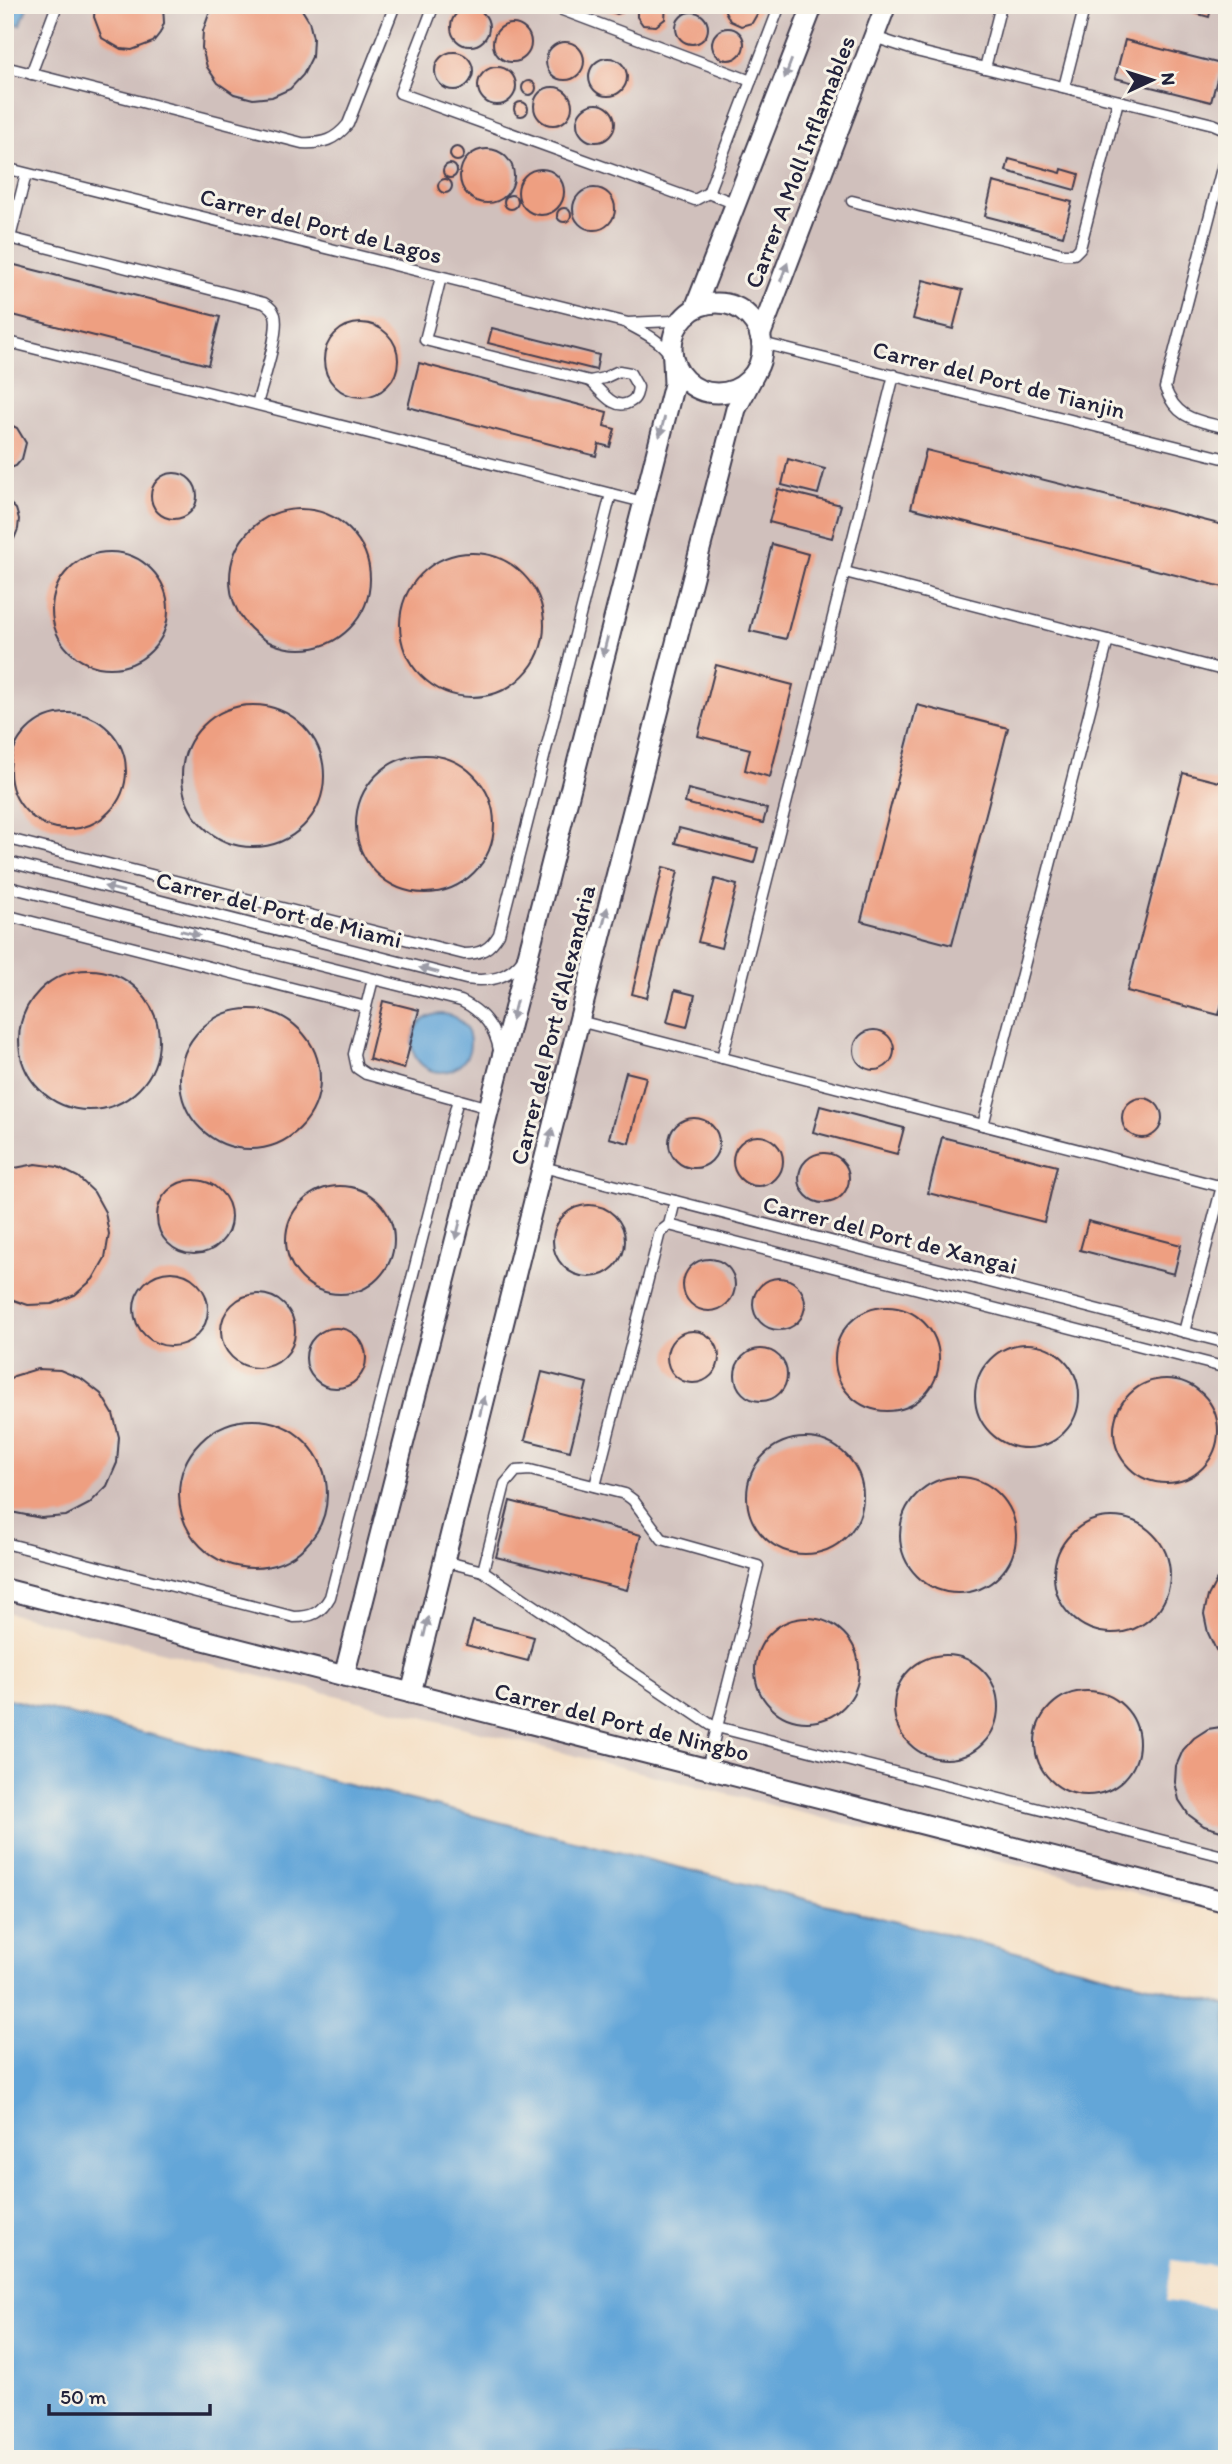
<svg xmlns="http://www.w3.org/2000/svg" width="1232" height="2464" font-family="Itim,sans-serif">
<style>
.industrial{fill:#d0c0bc}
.water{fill:#63a6d8;stroke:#42648a;stroke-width:2}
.pier{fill:#f5e0c6}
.building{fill:#ee9f81}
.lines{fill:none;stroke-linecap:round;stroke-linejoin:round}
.lane-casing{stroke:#423e50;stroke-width:13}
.street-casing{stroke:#423e50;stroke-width:23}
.lane{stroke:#fff;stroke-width:10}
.street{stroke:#fff;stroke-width:19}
.oneway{fill:#9c9ca7}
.labels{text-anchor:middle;stroke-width:6;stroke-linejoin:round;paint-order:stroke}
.street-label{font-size:24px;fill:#22223b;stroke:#f7f3e8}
</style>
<rect width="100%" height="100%" fill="#f7f3e8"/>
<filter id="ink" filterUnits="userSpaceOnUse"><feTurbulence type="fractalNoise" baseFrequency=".0143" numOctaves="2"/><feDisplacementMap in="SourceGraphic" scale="14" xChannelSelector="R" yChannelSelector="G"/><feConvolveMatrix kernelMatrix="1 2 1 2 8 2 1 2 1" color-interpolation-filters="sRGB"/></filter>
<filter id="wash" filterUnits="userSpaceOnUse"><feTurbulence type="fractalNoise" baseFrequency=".00686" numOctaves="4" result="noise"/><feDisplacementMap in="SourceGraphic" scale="28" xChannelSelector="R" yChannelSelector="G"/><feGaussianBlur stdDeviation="1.57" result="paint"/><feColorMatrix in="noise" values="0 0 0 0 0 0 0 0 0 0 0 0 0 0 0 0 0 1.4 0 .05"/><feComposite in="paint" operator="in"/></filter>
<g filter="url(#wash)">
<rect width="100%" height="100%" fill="#f5e0c6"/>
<polygon class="industrial" points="5,5 1227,5 1227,1914 822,1818 5,1612"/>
<g class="water">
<polygon points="5,5 28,5 20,25 5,19"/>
<circle cx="441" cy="1043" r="29"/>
<polygon points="5,1698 1227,2005 1227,2459 5,2459"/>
</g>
<polygon class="pier" points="1172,2260 1227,2268 1227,2310 1166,2301"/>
<g id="blocks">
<g class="building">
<polygon points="95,5 163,5 164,23 160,33 153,42 132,50 121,49 102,38 94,17"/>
<polygon points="217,5 299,5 309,21 313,38 312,57 303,75 290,89 272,97 253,99 234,94 218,83 207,67 202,48 203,31 209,14"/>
<polygon points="602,5 631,5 623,12 617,14 608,11"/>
<polygon points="637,5 666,5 665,19 656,26 643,25 637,17"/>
<polygon points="691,5 715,5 702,10"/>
<polygon points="725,5 759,5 760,9 752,23 741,26 730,21 725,11"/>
<polygon points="1166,5 1212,5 1209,17"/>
<circle cx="470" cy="27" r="19"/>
<circle cx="692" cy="28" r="16"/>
<circle cx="512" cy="43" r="19"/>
<circle cx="728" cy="44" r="16"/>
<polygon points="1125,40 1221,64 1211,102 1115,78"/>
<circle cx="565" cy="61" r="19"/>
<circle cx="454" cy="71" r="19"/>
<circle cx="608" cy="77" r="19"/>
<circle cx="497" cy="86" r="19"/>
<circle cx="529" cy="88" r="7"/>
<circle cx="553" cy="106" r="19"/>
<circle cx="521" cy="109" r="7"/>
<circle cx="596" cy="123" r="19"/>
<circle cx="457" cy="154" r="7"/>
<circle cx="487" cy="176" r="27"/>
<polygon points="1009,159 1061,173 1062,169 1079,174 1075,190 1006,171"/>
<circle cx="450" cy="171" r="7"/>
<circle cx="541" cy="192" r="23"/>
<circle cx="445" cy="186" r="7"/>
<polygon points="993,182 1072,202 1063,236 985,216"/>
<circle cx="594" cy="209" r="21"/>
<circle cx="511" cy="202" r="7"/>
<circle cx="564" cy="215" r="7"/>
<polygon points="7,263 220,317 208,365 5,313 5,272"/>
<polygon points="923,280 963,290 953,329 913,319"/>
<circle cx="361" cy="360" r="37"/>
<polygon points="492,328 599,355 596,370 488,343"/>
<polygon points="419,363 607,412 604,426 615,429 610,447 599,444 596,456 408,407"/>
<polygon points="5,422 17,428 26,443 22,459 16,466 5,470"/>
<polygon points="926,450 1227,526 1227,588 911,508"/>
<polygon points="788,459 825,469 818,494 782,485"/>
<circle cx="174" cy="496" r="23"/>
<polygon points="778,489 841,505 832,538 769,522"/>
<polygon points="5,499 16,509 19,519 18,529 14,539 5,548"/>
<circle cx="300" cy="579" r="70"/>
<polygon points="772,544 808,554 786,639 750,631"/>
<circle cx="110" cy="610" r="58"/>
<circle cx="472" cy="625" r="72"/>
<polygon points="716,665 793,685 770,777 745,770 750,749 698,736"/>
<circle cx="253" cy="776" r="71"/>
<polygon points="917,705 1008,728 952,945 861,921"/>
<circle cx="68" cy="771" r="58"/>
<circle cx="425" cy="824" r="69"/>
<polygon points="1183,773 1227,784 1227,983 1219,1015 1127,991"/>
<polygon points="688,789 767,809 763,823 685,803"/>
<polygon points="679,828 758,848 754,863 675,843"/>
<polygon points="663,867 678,871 647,998 632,994"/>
<polygon points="715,879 737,885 721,948 698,942"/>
<circle cx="89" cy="1040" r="70"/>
<polygon points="675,990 695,995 687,1027 667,1022"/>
<polygon points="383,1001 419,1010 404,1069 369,1059"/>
<circle cx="250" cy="1079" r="70"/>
<circle cx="874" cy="1050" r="20"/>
<polygon points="626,1072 646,1077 629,1143 609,1138"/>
<circle cx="1142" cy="1118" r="20"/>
<polygon points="820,1106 904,1128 897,1154 813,1132"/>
<circle cx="694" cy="1143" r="25"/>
<circle cx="758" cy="1161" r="25"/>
<polygon points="942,1137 1057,1166 1044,1222 928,1193"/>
<circle cx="824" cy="1178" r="25"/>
<polygon points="36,1164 58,1167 78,1177 94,1192 105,1212 109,1234 105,1258 93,1279 75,1295 52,1304 28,1305 5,1297 5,1174 15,1168"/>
<circle cx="194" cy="1217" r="37"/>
<circle cx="340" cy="1240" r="54"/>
<circle cx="589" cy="1241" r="36"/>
<polygon points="1088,1221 1181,1245 1174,1274 1080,1250"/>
<circle cx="709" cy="1285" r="26"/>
<circle cx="171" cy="1309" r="37"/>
<circle cx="779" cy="1304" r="26"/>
<circle cx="258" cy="1331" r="37"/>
<circle cx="887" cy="1359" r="52"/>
<circle cx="336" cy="1358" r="30"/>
<circle cx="693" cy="1357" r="26"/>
<circle cx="1027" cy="1396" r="52"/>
<circle cx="761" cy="1375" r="26"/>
<polygon points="37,1369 60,1370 82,1379 101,1394 113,1414 119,1437 117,1463 107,1486 89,1504 66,1516 41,1518 16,1513 5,1506 5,1382 14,1376"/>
<polygon points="542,1372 587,1383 570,1451 525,1440"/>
<circle cx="1166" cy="1431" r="52"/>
<circle cx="253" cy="1494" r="74"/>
<circle cx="805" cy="1496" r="58"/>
<circle cx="958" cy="1535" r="58"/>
<polygon points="510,1501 641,1535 627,1590 496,1557"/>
<circle cx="1112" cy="1575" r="58"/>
<polygon points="1227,1570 1227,1660 1216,1650 1208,1633 1204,1614 1208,1596 1217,1579"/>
<circle cx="807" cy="1670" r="52"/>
<polygon points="473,1621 534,1637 528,1661 466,1645"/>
<circle cx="946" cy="1707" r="52"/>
<circle cx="1087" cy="1743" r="52"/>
<polygon points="1227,1726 1227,1831 1221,1831 1204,1826 1189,1815 1179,1800 1175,1782 1176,1766 1183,1750 1194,1738 1208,1729"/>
</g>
</g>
</g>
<g filter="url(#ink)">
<use href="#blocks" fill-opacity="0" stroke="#423e50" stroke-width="2"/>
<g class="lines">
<g class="lane-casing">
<g id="lane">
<polyline points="434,5 400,93 695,200 708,193"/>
<polyline points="549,5 751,81"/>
<polyline points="874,37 920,52 1213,124 1227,130"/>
<path d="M5,67l297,76c21,1 33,-3 46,-19l47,-119"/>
<polyline points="985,68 1001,5"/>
<polyline points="31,74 57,5"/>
<polyline points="1064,87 1085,5"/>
<path d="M1227,149l-62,239c12,32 32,32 62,40"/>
<polyline points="5,168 628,323 671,321 688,312"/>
<polyline points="852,201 1064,254 1074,254 1080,248 1118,101"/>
<polyline points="736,204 708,193 780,5"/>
<path d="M10,238l254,65c5,3 9,6 11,12 5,17 -13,70 -18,89"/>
<polyline points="6,240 10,238 26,174"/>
<polyline points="441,277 425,340 590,381"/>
<path d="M628,324c18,10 35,17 45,36"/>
<polyline points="5,341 643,502"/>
<polyline points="762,343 1227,459"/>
<path d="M619,371l11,2 8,14c-1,7 -2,12 -8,15 -16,10 -29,-12 -40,-21l14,-3z"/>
<polyline points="845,572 1227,671"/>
<path d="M5,838l459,116c17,0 26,-5 35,-20l112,-440"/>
<path d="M5,861l461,118c24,3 42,0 57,-20"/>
<path d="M5,886l456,115c21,10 34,26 38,49"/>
<polyline points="5,915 366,1007"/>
<polyline points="373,979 354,1054 357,1068 366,1074 489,1108"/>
<polyline points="579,1021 1227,1188"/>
<polyline points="722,1058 894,375"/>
<polyline points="983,1125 1108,640"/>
<polyline points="543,1167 1227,1343"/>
<polyline points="669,1225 1227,1368"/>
<polyline points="1184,1332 1227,1167"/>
<polyline points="595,1486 660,1232 669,1225 675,1201"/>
<path d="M5,1543l289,74c18,0 27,-4 36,-20l128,-498"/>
<polyline points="443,1561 483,1571"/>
<polyline points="707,1769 717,1727 711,1725 483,1571 505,1484 516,1471 530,1470 625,1494 633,1500 662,1539 758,1566 717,1727 1227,1857"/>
</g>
</g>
<g class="street-casing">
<g id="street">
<circle cx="717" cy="348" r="45"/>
<polyline points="695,308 813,5"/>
<polyline points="760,336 886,5"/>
<polyline points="5,1589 1227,1902"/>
<polyline points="344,1676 674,384 673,360"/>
<polyline points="411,1693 579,1021 736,409 755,373"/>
</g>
</g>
<use href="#lane" class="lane"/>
<use href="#street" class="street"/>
</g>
<defs><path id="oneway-solid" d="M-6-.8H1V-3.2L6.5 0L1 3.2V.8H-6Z" transform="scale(1.75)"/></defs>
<g class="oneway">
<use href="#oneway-solid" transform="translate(788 69) rotate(111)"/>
<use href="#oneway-solid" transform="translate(784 272) rotate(-69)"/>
<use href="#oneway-solid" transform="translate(662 427) rotate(105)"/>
<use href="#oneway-solid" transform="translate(605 647) rotate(104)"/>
<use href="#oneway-solid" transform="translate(114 889) rotate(-165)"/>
<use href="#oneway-solid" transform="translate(605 917) rotate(-76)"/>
<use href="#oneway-solid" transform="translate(190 933) rotate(14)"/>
<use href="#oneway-solid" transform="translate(429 970) rotate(-166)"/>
<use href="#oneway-solid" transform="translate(514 1010) rotate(104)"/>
<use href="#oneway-solid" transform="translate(550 1138) rotate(-76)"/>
<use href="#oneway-solid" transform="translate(458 1230) rotate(104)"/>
<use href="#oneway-solid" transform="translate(482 1406) rotate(-76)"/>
<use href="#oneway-solid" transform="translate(426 1627) rotate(-77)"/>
</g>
</g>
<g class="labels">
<g class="street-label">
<text transform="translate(800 162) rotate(-69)" y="8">Carrer A Moll Inflamables</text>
<text transform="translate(321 226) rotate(14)" y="8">Carrer del Port de Lagos</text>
<text transform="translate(999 380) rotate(14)" y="8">Carrer del Port de Tianjin</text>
<text transform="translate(279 910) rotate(14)" y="8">Carrer del Port de Miami</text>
<text transform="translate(553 1025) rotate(-76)" y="8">Carrer del Port d'Alexandria</text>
<text transform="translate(890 1235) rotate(14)" y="8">Carrer del Port de Xangai</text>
<text transform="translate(622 1722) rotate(14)" y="8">Carrer del Port de Ningbo</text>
</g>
</g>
<rect width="1232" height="2464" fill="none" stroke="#f7f3e8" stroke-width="28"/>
<g transform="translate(1152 80) rotate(86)" stroke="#f7f3e8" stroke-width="5" paint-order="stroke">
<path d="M0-5L12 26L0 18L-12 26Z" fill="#22223b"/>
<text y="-10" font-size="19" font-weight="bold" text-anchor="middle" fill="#22223b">N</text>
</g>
<path d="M49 2404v10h161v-10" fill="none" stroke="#22223b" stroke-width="3.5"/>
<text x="60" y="2404" font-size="21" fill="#22223b" stroke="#f7f3e8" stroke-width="5" paint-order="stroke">50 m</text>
</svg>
